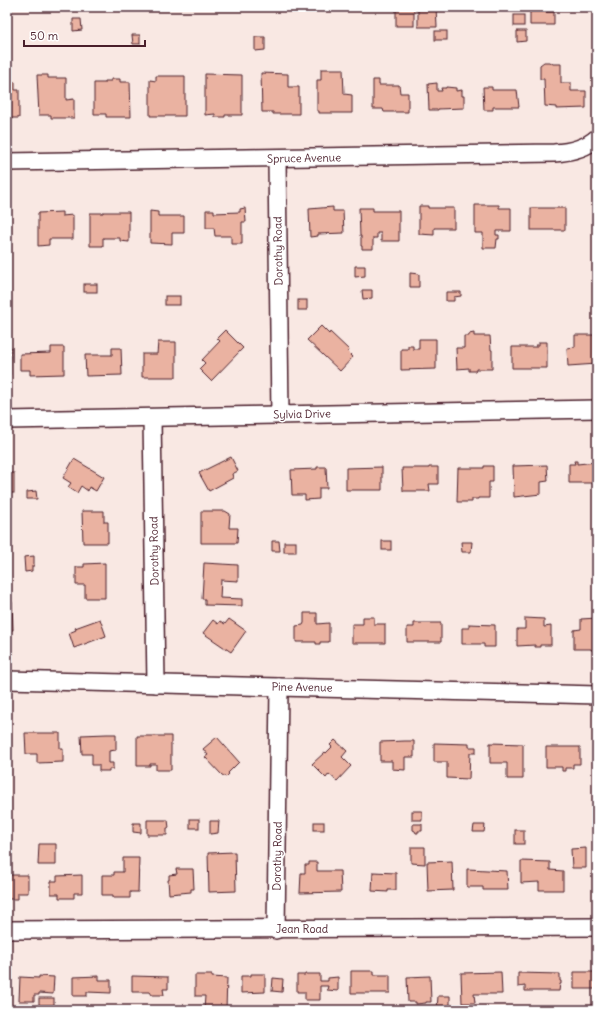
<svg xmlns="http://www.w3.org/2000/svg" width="604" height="1017" font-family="Delius,sans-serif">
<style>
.building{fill:#eab2a1;stroke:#4a1f2b}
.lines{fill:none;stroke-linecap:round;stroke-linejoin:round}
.street-casing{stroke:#4a1f2b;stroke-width:20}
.street{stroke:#fff;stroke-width:17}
.labels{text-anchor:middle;stroke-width:3;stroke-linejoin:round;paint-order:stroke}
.street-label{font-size:11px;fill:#4a1f2b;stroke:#fff}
</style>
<rect width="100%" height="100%" fill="#f9e8e3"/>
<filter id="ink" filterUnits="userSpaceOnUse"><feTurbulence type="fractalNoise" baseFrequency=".025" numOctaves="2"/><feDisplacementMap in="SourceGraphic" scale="8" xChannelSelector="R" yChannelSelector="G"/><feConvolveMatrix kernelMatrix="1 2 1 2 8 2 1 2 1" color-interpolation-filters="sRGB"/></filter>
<g filter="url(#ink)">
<g class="building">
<rect x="396" y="7" width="18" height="19"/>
<polygon points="418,7 436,7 437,27 418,27"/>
<polygon points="530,8 546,8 546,12 554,12 554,25 530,25"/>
<rect x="514" y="15" width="10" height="11"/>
<polygon points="73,19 81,19 82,30 73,31"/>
<rect x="435" y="31" width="12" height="9"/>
<polygon points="517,31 526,31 526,41 517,42"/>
<polygon points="132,35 140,35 140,44 133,44"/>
<polygon points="255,37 265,37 265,50 255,51"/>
<polygon points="544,62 550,62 553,64 561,64 561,83 571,83 571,91 586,91 586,108 556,109 556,107 545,106 544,79 540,79 540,65"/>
<polygon points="321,69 343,69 344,94 352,95 352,113 319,113 319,111 317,111 317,80 321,80"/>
<polygon points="261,73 288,74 288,87 299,87 299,114 273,114 273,112 262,112"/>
<polygon points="205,74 242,75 242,115 225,115 225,117 215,117 215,114 205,115"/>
<polygon points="37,75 48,75 48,78 66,78 66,100 74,99 74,118 51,118 51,115 39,115"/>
<polygon points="156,76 185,76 185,116 150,116 150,80 156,81"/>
<polygon points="111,79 120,79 120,82 130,82 131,117 106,117 106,114 94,114 94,83 105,83 105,81 111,81"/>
<polygon points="373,80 379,80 379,85 399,85 400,93 408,93 408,112 384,112 383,109 373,109"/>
<polygon points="7,82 15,82 15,90 19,90 19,118 7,118"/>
<polygon points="437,83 437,91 442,91 441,88 446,88 446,87 456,88 456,91 462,90 462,96 464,96 464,108 438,109 438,110 429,110 428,84"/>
<polygon points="483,87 492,87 492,90 517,90 519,107 493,107 493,110 484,110"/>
<polygon points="475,205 499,205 499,208 511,208 511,231 496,231 496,235 499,235 499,239 497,239 496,248 483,248 483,233 475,233"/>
<polygon points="419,206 428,206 428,208 454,208 454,228 434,228 434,235 419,234"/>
<polygon points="333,207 333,211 343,211 344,233 318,234 318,236 310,237 309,209"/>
<polygon points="245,208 246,222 242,222 242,244 231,244 231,236 215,236 214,228 206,228 206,210 214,210 214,213 240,212 240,209"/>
<polygon points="359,208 373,208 373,211 399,211 399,241 381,241 381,233 377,233 377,238 373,238 373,249 362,249 362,246 361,246 361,236 360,236"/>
<rect x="531" y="208" width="34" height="22"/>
<polygon points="150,211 158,212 158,216 184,216 184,233 172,233 172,244 150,243"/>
<polygon points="62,212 62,216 73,215 73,239 49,239 49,245 38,246 38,213"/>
<polygon points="103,212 129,212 129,242 120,241 120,238 103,238 103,246 90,246 90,213 103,213"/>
<polygon points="355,266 365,266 365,276 355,277"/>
<polygon points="410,273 419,274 419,287 410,287"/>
<rect x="84" y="284" width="13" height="8"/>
<polygon points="362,290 372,290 372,298 363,299"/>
<polygon points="446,292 461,292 461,296 454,297 454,301 446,301"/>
<rect x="165" y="296" width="15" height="9"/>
<rect x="298" y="300" width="9" height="10"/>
<polygon points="321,326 329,334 330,332 349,350 348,352 353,357 340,371 307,340"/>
<polygon points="225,330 243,348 211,381 199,369 205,363 202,360 220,341 217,338"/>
<polygon points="474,333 474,336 490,336 491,350 492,350 492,369 476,369 476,371 469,371 469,368 457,369 456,348 464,348 464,336 469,336 469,334"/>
<polygon points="575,335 597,335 597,364 568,366 567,348 575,347"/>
<polygon points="419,339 436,339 436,369 401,370 401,349 408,349 408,346 413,346 413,349 419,349"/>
<polygon points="158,342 176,342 176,377 142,377 142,354 157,354"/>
<polygon points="539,342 547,342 547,368 512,368 512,347 536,347 536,345 539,345"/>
<polygon points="7,347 11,347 10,375 7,375"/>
<polygon points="51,347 64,347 64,374 30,375 30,370 20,370 20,354 51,353"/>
<polygon points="112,348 121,348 122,375 86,376 85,355 112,355"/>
<polygon points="231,457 238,471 232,474 233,478 209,491 199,473"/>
<polygon points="74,459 104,477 96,491 89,487 88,491 81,486 77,493 68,487 71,483 63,478"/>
<polygon points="574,461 577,461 577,464 597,462 596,483 569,483 569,464 575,464"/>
<polygon points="547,465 548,481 541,482 541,494 514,497 513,466"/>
<polygon points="484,466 493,466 493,482 489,482 489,498 478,498 478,499 472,499 472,502 457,502 458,468 484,468"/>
<polygon points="317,467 326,467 327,488 319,488 319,499 305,500 305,495 292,495 291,470 317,469"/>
<polygon points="382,467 382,490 346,490 346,468"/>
<polygon points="429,467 438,467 438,484 429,484 430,491 403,491 402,468 429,468"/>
<rect x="7" y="473" width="7" height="20"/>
<polygon points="36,491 37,499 27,499 27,492"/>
<polygon points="82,511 104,511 104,522 108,522 108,543 83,543"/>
<polygon points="201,511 225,511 230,514 229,528 238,528 237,543 201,543"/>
<polygon points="272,541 279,541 280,551 272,551"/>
<rect x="382" y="541" width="9" height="9"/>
<rect x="284" y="542" width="12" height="10"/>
<polygon points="461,542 472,542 471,552 462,552"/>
<polygon points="34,556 34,566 32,566 32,571 25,572 24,557"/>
<polygon points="105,563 105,598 85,598 85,585 76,585 76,567 84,567 84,564"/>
<polygon points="204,563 238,565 238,581 221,580 220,598 242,599 242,606 205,605 205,599 202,599"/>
<polygon points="7,602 12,602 13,630 7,630"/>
<polygon points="304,613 317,613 317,624 329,623 329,642 320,642 320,644 316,644 316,642 296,642 296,626 303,625 304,623"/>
<polygon points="363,617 374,617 374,624 385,624 385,643 352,643 352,624 363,624"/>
<polygon points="525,618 544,619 544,627 551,626 551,645 540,645 540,647 535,647 535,645 517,646 517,629 525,629"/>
<polygon points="597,618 597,649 595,649 595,650 591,650 591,649 574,649 574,630 581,629 581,619"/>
<polygon points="100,619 106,636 74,648 69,633 76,630 75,628"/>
<polygon points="229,619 246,631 231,652 203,633 213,620 218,624 220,621 225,624"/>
<polygon points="414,623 441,623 441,642 407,642 407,627 414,627"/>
<polygon points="469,624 495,625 495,647 484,647 484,644 462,644 462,628 469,628"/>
<polygon points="25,733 60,733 60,748 63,748 63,762 37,763 37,754 26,754"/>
<polygon points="107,734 116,734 116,750 109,751 109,763 113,763 113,769 109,769 109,771 99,771 99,765 92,765 92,754 82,754 81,735"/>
<polygon points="137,736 171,736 171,770 156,770 156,764 150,764 150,766 137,766"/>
<polygon points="217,737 239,762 228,773 229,774 226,777 222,775 205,757 208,755 203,749"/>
<polygon points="335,740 347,751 342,757 351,766 337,781 329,774 326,778 312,764 325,752 326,753 332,747 330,745"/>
<polygon points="405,741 414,741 414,757 405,757 405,770 392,769 392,761 380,761 380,742"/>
<polygon points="434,743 469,744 469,747 476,747 476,753 470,753 469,779 447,778 447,762 434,762"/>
<polygon points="490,743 523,744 523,779 507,779 507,763 490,763"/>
<polygon points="546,747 580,747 580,764 573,764 573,768 565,768 565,771 562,771 562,767 546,767"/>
<rect x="412" y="811" width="10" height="9"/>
<rect x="190" y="819" width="9" height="9"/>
<polygon points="147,820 168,820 169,828 167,828 167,835 147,835"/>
<polygon points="210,821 219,821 218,833 210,834"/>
<rect x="314" y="822" width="10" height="8"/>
<polygon points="133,823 141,823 141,833 133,832"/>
<polygon points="413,824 422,824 422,831 418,831 418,833 416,833 415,831 413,830"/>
<polygon points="474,825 485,825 484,832 473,832"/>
<rect x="515" y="830" width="9" height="14"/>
<polygon points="39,844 56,844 56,865 38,865"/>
<polygon points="411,847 425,847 425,864 411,863"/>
<polygon points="586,848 586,868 572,868 571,849"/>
<polygon points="235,852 236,891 209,892 208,853"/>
<polygon points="123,858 139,858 138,892 130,892 130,898 113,898 113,895 102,895 102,875 114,875 114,872 123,872"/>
<rect x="595" y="860" width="2" height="31"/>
<polygon points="452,861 453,890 428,891 427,862"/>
<polygon points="521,861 550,862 550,870 563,871 563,890 539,890 539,882 521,883"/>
<polygon points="309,862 317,862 317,871 340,871 341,892 300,893 301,873 305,873 305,865 309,865"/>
<polygon points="176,869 193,869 194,889 191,889 191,892 169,894 168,880 169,880 169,875 177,874"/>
<polygon points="467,869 507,871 508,890 483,890 483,887 467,887"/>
<polygon points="373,872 396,873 396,890 388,890 388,892 372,891"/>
<polygon points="7,875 28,875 28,893 18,893 18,899 7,899"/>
<polygon points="82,875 82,893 74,893 74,898 59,898 59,894 51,894 51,881 57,881 57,876"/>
<polygon points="351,971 374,971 374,975 390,975 390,993 351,993"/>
<polygon points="501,972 502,994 474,994 475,1003 462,1003 461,973"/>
<polygon points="574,972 597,972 596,989 574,989"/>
<polygon points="518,973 560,974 560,981 561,981 561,984 560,984 559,991 525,991 525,986 518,987"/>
<polygon points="251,974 265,974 265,992 241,993 241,976 251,976"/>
<polygon points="305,974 320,974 320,981 328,981 328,978 338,977 338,991 327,990 328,986 320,986 320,1000 305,1000 305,992 297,992 297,975 305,975"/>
<polygon points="195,975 212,975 212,977 227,978 226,1009 204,1010 205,996 195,996"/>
<polygon points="39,976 54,977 53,994 39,993 39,995 34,995 34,1001 19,1001 20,977 39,978"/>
<polygon points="99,976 99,980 111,980 111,993 87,992 87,996 73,996 73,977"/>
<polygon points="132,976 168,977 168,989 163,989 164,995 152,995 150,992 132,992"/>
<polygon points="430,976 431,1002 426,1002 426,1003 416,1004 416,1002 408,1002 407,977"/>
<polygon points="273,978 283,979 282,992 272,991"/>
<polygon points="438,996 450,996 450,1010 437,1010"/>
<rect x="39" y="998" width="15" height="7"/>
</g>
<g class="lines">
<g class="street-casing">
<g id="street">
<polyline points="277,159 280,415"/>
<path d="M7,162l547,-9c16,-1 31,-4 43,-15"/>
<polyline points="152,418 156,684"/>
<polyline points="7,420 597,409"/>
<polyline points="7,680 597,695"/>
<polyline points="7,930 597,927"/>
<polyline points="276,930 279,687"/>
</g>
</g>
<use href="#street" class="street"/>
</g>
</g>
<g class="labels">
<g class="street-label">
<text transform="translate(304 158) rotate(-1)" y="4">Spruce Avenue</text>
<text transform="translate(278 251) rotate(-91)" y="4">Dorothy Road</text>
<text transform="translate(302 414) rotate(-1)" y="4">Sylvia Drive</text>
<text transform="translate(154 551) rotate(-91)" y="4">Dorothy Road</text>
<text transform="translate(302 687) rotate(1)" y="4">Pine Avenue</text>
<text transform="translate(277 856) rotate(-89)" y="4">Dorothy Road</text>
<text x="302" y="933">Jean Road</text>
</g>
</g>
<rect width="604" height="1017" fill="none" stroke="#fff" stroke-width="24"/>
<rect x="12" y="12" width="580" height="993" fill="none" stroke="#4a1f2b" stroke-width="1.5" filter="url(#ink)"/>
<path d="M24 40v6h121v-6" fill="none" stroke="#4a1f2b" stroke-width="2"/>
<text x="30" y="40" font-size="12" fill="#4a1f2b" stroke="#ffffff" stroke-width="3" paint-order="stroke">50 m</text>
</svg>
